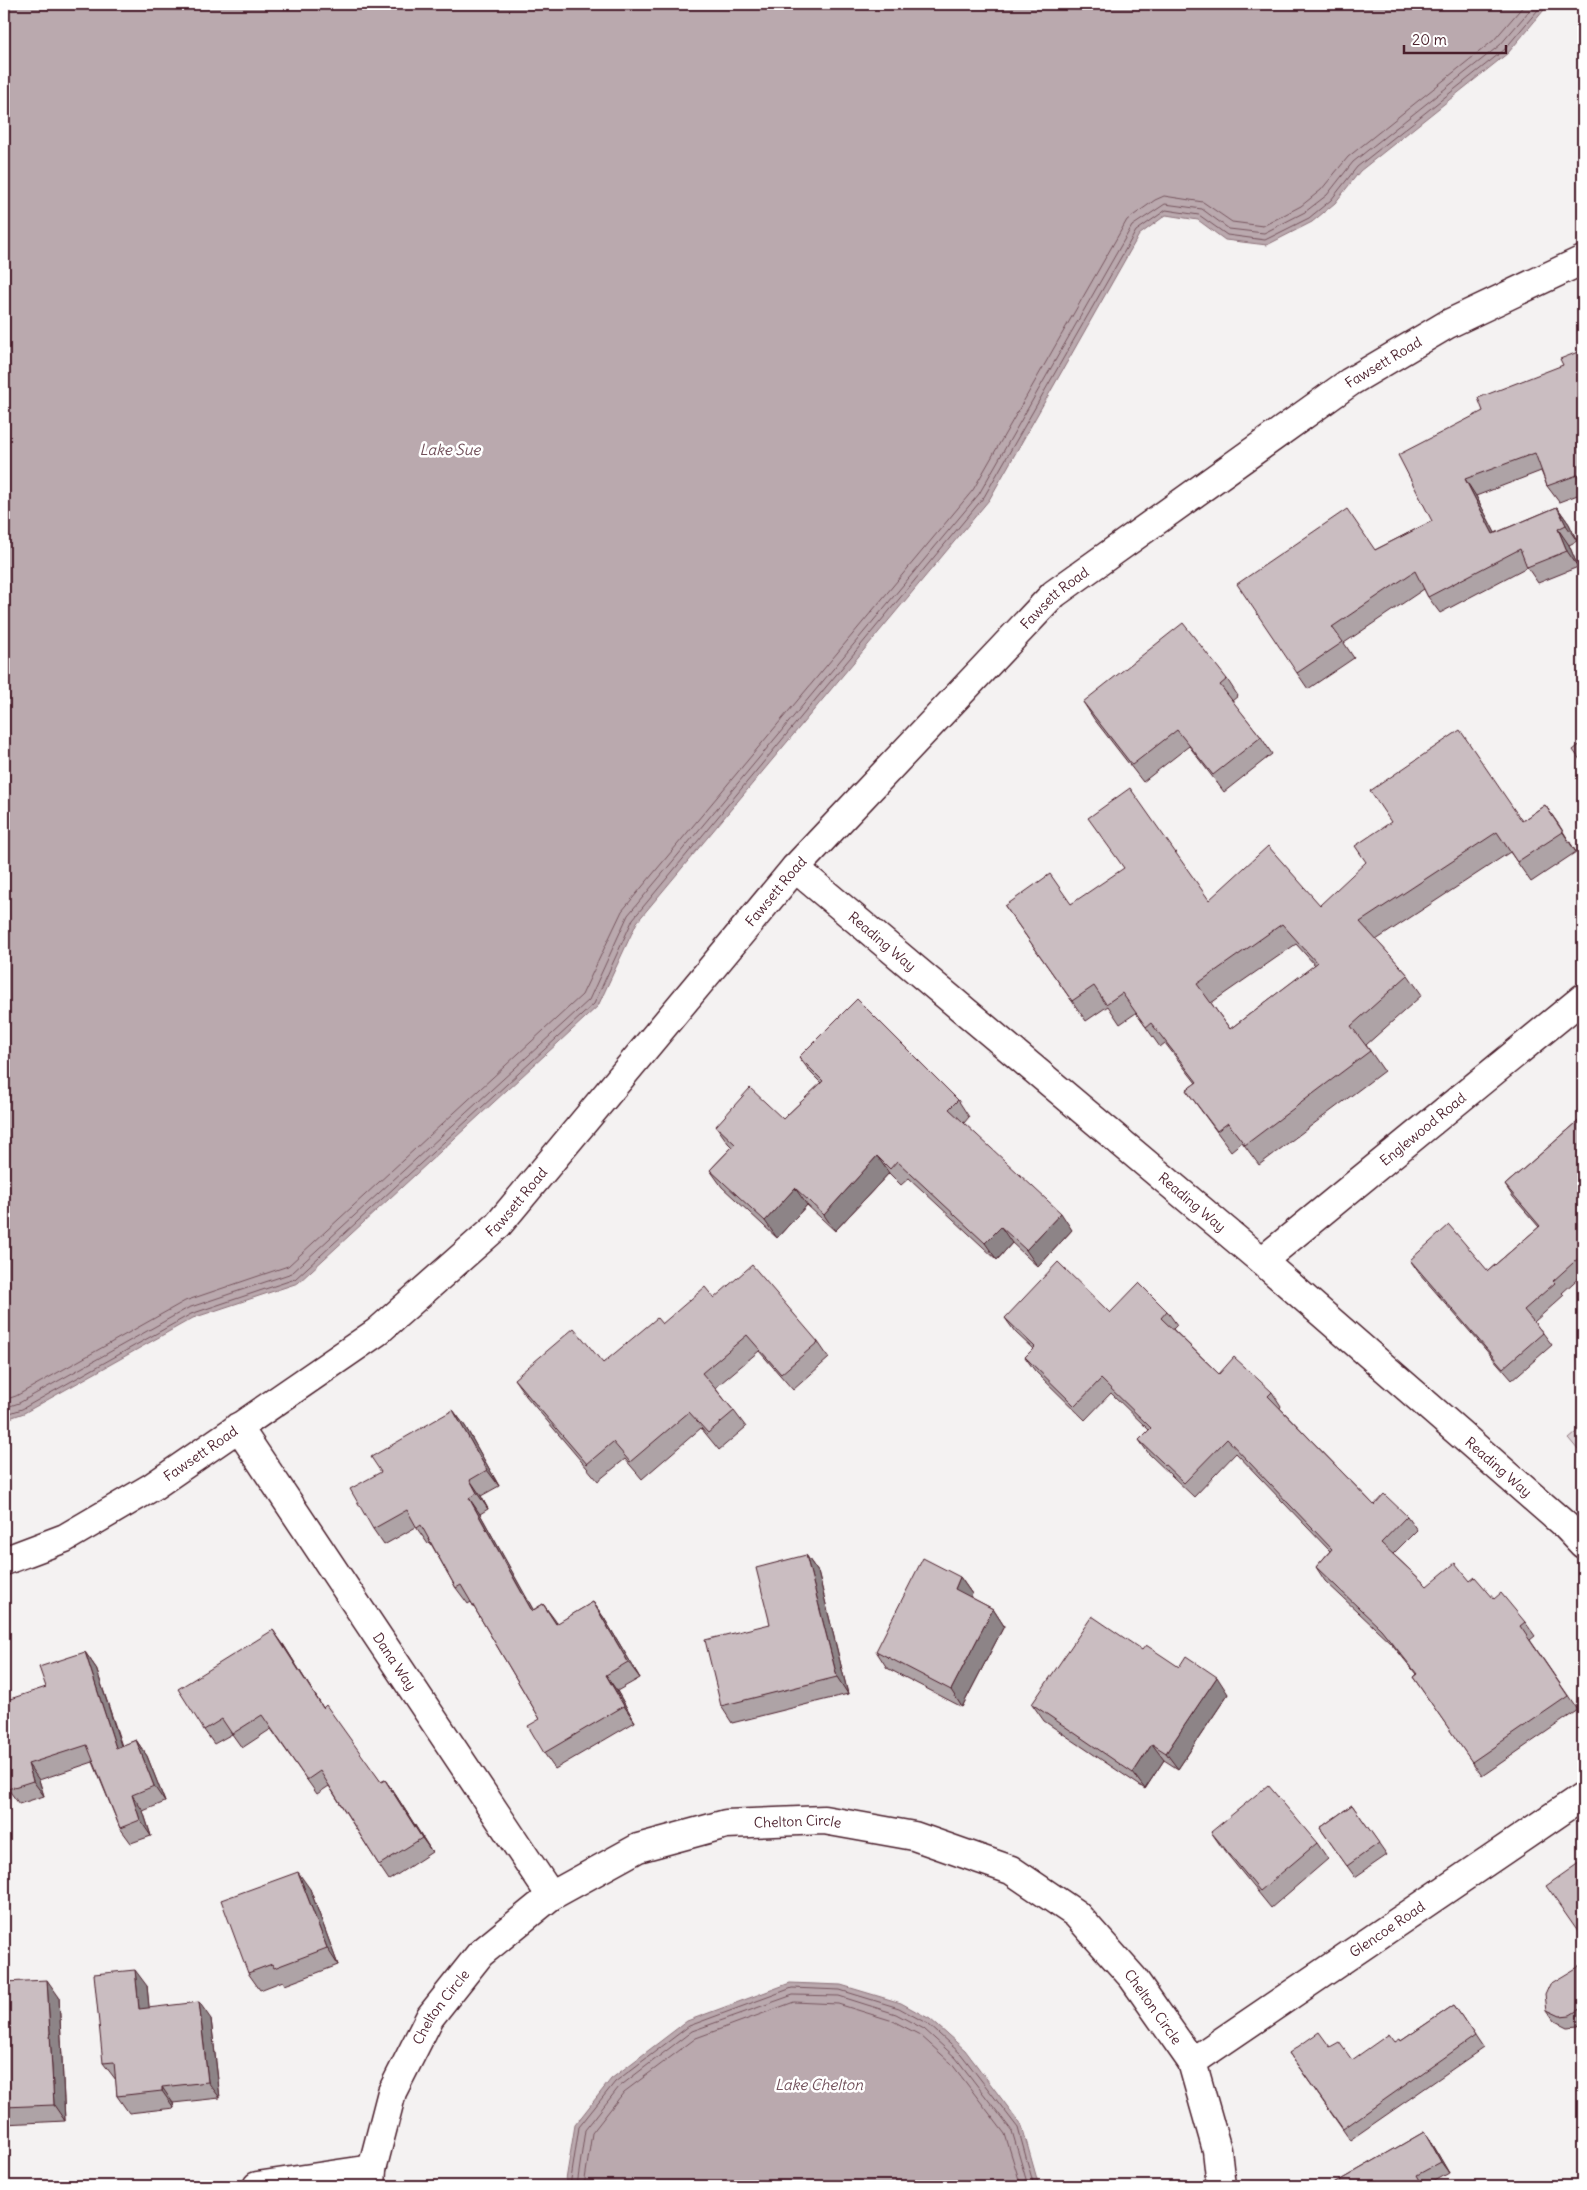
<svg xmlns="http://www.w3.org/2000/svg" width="1587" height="2190" font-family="Delius,sans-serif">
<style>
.green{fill:#dbd2d5;stroke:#927880}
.water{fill:#baa9ae;stroke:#8d727a}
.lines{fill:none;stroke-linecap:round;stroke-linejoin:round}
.shore{stroke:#77565f;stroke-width:1}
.minor-casing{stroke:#4a1f2b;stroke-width:31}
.minor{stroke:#fff;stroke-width:28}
.wall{fill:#aea3a6;stroke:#4a1f2b;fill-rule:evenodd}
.shaded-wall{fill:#8d8487;stroke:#4a1f2b}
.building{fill:#cabdc1;stroke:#4a1f2b;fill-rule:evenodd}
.labels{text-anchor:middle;stroke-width:5;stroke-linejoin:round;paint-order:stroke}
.street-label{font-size:14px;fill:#4a1f2b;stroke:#fff}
.water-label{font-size:15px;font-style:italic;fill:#714f59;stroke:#fff}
</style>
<rect width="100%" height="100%" fill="#f4f2f2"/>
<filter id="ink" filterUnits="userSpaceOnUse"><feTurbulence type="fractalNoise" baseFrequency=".02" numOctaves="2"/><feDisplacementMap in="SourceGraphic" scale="10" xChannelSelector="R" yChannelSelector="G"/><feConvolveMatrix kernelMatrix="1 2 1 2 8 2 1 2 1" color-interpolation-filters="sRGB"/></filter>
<g filter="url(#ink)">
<polygon class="green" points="1583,1427 1583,1456 1569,1439"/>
<g class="water">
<polygon points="4,4 1549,4 1508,53 1360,171 1335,203 1312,222 1267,245 1225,240 1198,220 1166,215 1139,235 989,500 637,922 598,1006 298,1283 193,1318 24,1413 4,1420"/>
<polygon points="790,1983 841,1985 901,2003 930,2019 965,2050 1022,2126 1039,2186 565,2186 575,2125 611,2079 687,2021"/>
</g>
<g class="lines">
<g class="shore">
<polyline points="4,1400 16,1396 185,1301 288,1266 582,995 622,911 973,490 1127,220 1155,200 1164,196 1203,202 1232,222 1263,226 1301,206 1321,190 1348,157 1494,40 1525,4"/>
<polyline points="4,1408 19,1403 188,1308 292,1273 589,1000 628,915 979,494 1132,226 1165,204 1202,209 1229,229 1264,233 1305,212 1327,195 1353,162 1500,45 1535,4"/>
<polyline points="4,1415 22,1409 191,1314 295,1279 594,1004 633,919 984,497 1136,231 1166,210 1199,215 1227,235 1265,240 1309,218 1331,200 1357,167 1504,50 1543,4"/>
<polyline points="570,2186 579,2127 615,2082 689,2026 792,1988 840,1990 899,2008 928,2024 961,2054 1018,2128 1034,2186"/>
<polyline points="577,2186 585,2130 619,2087 692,2031 793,1995 839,1996 896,2014 924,2029 956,2058 1012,2131 1028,2186"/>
<polyline points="584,2186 592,2133 624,2092 696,2038 794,2002 838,2004 893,2021 920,2035 951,2063 1005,2134 1021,2186"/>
</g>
<g class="minor-casing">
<g id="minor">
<path id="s1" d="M795,868l467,393 304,265 17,18"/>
<path id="s2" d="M1262,1261l321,-263"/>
<path id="s3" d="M238,1427l313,469"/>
<path id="s4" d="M4,1561l61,-23 87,-51 225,-155 121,-107 297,-357 259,-274 296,-212 98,-58 135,-64"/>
<path id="s5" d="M1192,2062l391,-266"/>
<polyline points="257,2186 372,2169"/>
<path id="s6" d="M371,2186l1,-17 20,-77 38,-75 50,-63 71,-58 87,-48 88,-24 98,-4 90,16 97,34 65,44 57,64 59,84 25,88 4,36"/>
</g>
</g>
<use href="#minor" class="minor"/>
</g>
<g class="wall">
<polygon points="1583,350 1583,493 1559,502 1547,486 1541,471 1476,496 1495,533 1557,507 1569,524 1577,541 1569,545 1578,567 1538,583 1527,567 1440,613 1428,597 1424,589 1344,643 1354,658 1308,689 1297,673 1375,550 1432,521 1483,411 1563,365"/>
<polygon points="1227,679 1238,696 1232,701 1261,737 1272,754 1224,792 1189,746 1143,782 1094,719 1083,702"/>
<path d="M1545,805l31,47 -45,30 -21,-30 -134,88 32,35 14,20 -56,50 18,26 -125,94 -17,-23 -11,9 -45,-61 10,-7 -31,-40 -5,4 -24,-34 -16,11 -12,-18 -22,15 -81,-115 204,-6 111,5 202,-84zM1296,944l19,21 -85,64 -19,-26z"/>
<polygon points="799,1057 958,1100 969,1117 964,1123 1072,1230 1038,1267 1012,1243 997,1260 909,1178 901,1185 889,1173 835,1231 807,1205 777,1238 722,1187 710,1170 732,1147 728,1143 716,1126 783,1119 821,1083 811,1073"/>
<polygon points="1583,1117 1583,1274 1562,1293 1564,1295 1534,1322 1543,1333 1552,1345 1512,1380 1419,1273 1410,1260 1488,1271 1539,1227 1513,1197 1505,1185"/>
<polygon points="714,1298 818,1342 829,1358 793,1390 759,1351 715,1388 734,1411 746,1427 719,1450 701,1428 642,1479 625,1459 598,1481 526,1396 514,1379 603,1363 662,1324"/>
<polygon points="1167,1311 1177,1325 1173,1329 1219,1374 1272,1392 1281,1406 1280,1408 1374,1505 1407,1516 1417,1530 1393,1554 1427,1586 1470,1581 1525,1622 1535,1636 1530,1640 1578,1710 1482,1776 1413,1677 1416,1674 1391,1643 1325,1581 1316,1567 1330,1551 1236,1453 1194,1497 1149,1454 1139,1440 1149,1430 1111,1393 1085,1420 1035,1371 1025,1357 1033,1349 1015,1332 1005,1318 1110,1313"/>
<polygon points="453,1410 465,1426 499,1486 481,1496 488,1509 480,1514 533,1610 543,1604 557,1624 593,1602 604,1618 640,1678 617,1691 635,1722 555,1769 544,1753 540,1719 471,1602 468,1604 456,1588 430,1542 428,1544 416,1527 384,1545 373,1529"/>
<polygon points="806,1555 818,1572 848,1694 732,1723 721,1706 770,1624"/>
<polygon points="960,1577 972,1594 970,1597 993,1609 1004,1626 962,1707 887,1668 876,1651"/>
<polygon points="283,1644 323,1708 381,1782 385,1780 395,1794 432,1852 389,1880 379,1865 329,1786 317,1794 271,1729 242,1748 232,1734 214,1744 204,1730"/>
<polygon points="1142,1650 1179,1667 1228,1694 1178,1769 1164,1760 1145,1789 1044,1721 1032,1704"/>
<polygon points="85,1652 96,1668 122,1746 136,1740 147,1756 165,1802 143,1811 151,1836 131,1843 120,1828 93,1762 39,1780 44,1796 19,1804 8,1789 46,1687"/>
<polygon points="1352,1805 1387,1855 1355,1877 1320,1828"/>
<polygon points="1211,1832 1317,1843 1328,1859 1271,1908 1223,1849"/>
<polygon points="310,1889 338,1965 285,1985 283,1981 260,1990 248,1973"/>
<polygon points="1583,1964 1583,2023 1578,2026 1567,2027 1555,2021 1547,2010"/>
<polygon points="4,1982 59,1997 65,2121 4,2124"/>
<polygon points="147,1986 149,2008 211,2019 220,2098 173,2103 174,2108 129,2113 117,2096 116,2080 103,2063"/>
<polygon points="1454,2005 1483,2048 1350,2140 1289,2053 1330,2047 1352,2060 1395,2042 1401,2041"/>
<polygon points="1424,2132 1432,2144 1449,2173 1426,2186 1330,2186"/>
</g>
<g class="shaded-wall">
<polygon points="1465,479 1476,496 1504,550 1493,534"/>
<polygon points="1557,507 1569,524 1577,541 1566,525"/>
<polygon points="1558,529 1569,545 1578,567 1567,551"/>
<polygon points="1545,805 1559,825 1576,852 1563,832"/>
<polygon points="877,1156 889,1173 835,1231 824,1215"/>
<polygon points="795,1188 807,1205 777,1238 765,1221"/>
<polygon points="1061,1213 1072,1230 1038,1267 1026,1250"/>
<polygon points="1001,1227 1012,1243 997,1260 985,1243"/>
<polygon points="453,1410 465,1426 499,1486 487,1470"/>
<polygon points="470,1480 481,1496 488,1509 477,1493"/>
<polygon points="469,1498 480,1514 543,1627 532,1611 517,1584"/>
<polygon points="806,1555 818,1572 848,1694 837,1677"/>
<polygon points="960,1577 972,1594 966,1606 955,1589"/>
<polygon points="593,1602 604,1618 640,1678 628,1662"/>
<polygon points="543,1604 555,1620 567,1640 556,1624"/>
<polygon points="993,1609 1004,1626 962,1707 951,1690"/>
<polygon points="273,1630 283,1644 332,1722 323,1708"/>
<polygon points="85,1652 96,1668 127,1764 116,1748"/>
<polygon points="606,1675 617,1691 635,1722 624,1706"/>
<polygon points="1217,1677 1228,1694 1178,1769 1166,1753"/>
<polygon points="136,1740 147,1756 165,1802 154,1786"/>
<polygon points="1152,1744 1164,1760 1145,1789 1133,1773"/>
<polygon points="28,1764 39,1780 44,1796 33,1781"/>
<polygon points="385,1780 395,1794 432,1852 422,1838"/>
<polygon points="132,1795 143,1811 151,1836 140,1820"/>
<polygon points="298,1872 310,1889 338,1965 327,1948"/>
<polygon points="135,1970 147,1986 151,2026 139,2009"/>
<polygon points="47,1980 59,1997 65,2121 54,2105"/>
<polygon points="199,2002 211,2019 220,2098 208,2082"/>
<polygon points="162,2087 173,2103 174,2108 162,2091"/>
<polygon points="1424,2132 1432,2144 1449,2173 1441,2162"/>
</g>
<g class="building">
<polygon points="1583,350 1583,473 1547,486 1535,453 1465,479 1493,534 1557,507 1566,525 1558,529 1567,551 1527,567 1520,549 1428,597 1415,571 1332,627 1343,642 1297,673 1237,584 1347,509 1375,550 1432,521 1398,455 1483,411 1478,398 1563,365 1560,359"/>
<polygon points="1183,623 1227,679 1220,685 1261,737 1213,775 1177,730 1132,765 1083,702"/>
<path d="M1460,730l62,91 23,-16 18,27 -46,30 -20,-30 -137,90 48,53 -57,51 19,25 -125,94 -17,-22 -11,8 -31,-41 11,-8 -46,-59 -5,4 -24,-34 -16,11 -12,-18 -22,15 -67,-95 45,-32 21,30 53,-36 -36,-50 42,-30 79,112 59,-54 52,59 46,-43 -11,-16 36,-24 -21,-31zM1282,924l35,39 -87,66 -33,-45z"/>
<polygon points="1583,742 1583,764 1573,750"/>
<polygon points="857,999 958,1100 949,1109 1061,1213 1026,1250 1001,1227 985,1243 897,1161 890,1169 877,1156 824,1215 795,1188 765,1221 710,1170 735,1144 716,1126 750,1088 783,1119 823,1081 799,1057"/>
<polygon points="1583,1102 1583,1110 1580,1106"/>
<polygon points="1583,1117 1583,1254 1553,1281 1555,1283 1524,1310 1543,1333 1503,1368 1410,1260 1449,1225 1488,1271 1540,1226 1505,1185"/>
<polygon points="1058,1262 1110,1313 1139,1283 1167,1311 1161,1318 1219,1374 1234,1357 1272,1392 1268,1396 1374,1505 1384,1494 1407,1516 1381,1543 1427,1586 1455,1563 1470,1581 1475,1577 1494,1599 1501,1593 1525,1622 1520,1626 1568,1696 1472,1762 1413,1677 1417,1674 1381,1629 1316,1567 1332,1549 1227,1439 1184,1483 1139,1440 1151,1428 1101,1379 1075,1406 1025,1357 1035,1347 1005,1318"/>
<polygon points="752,1265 818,1342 781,1374 747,1335 702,1373 734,1411 708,1433 689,1412 630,1462 613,1442 587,1464 514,1379 574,1328 603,1363 657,1318 662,1324 705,1287 714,1298"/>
<polygon points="453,1410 487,1470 470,1480 477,1493 469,1498 532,1611 543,1604 556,1624 593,1602 628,1662 606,1675 624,1706 544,1753 528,1726 540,1719 461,1585 456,1588 421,1525 417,1528 407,1510 373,1529 350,1489 381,1472 371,1457"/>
<polygon points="806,1555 837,1677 721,1706 705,1640 770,1624 756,1568"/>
<polygon points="923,1558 960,1577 955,1589 993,1609 951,1690 876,1651"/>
<polygon points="1092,1616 1142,1650 1146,1645 1179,1667 1186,1656 1217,1677 1166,1753 1152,1744 1133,1773 1032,1704"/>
<polygon points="273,1630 323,1708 326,1705 381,1782 385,1780 422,1838 379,1865 320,1771 307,1780 262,1715 232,1734 222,1719 204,1730 178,1689"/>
<polygon points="85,1652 116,1748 136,1740 154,1786 132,1795 140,1820 120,1828 87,1745 28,1764 33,1781 8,1789 4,1775 4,1701 46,1687 39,1667"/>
<polygon points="1268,1785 1317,1843 1260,1891 1211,1832"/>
<polygon points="1352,1805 1379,1843 1347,1866 1320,1828"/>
<polygon points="1583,1860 1583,1939 1546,1886"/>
<polygon points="298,1872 327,1948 274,1968 272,1964 248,1973 221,1900"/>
<polygon points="1583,1964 1583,2007 1570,2015 1560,2016 1547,2010 1545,1995 1550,1984"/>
<polygon points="135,1970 139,2009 199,2002 208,2082 162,2087 162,2091 117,2096 114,2062 103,2063 94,1974"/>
<polygon points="47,1980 54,2105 4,2107 4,1982"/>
<polygon points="1454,2005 1475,2036 1343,2129 1289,2053 1319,2032 1330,2047 1339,2042 1352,2060 1389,2034 1395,2042 1400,2039 1401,2041"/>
<polygon points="1424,2132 1441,2162 1417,2175 1423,2186 1330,2186"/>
</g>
</g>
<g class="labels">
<g class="street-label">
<text dy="5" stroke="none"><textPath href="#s4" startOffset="1845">Fawsett Road</textPath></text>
<text dy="5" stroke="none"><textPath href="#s4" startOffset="1440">Fawsett Road</textPath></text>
<text dy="5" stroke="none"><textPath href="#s4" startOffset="1035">Fawsett Road</textPath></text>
<text dy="5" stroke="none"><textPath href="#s1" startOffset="114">Reading Way</textPath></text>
<text dy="5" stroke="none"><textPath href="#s2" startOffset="208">Englewood Road</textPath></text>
<text dy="5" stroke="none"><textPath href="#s4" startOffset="630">Fawsett Road</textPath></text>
<text dy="5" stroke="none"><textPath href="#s1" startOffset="519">Reading Way</textPath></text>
<text dy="5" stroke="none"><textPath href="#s4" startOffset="225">Fawsett Road</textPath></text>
<text dy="5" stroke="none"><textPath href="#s1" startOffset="924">Reading Way</textPath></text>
<text dy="5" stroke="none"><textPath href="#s3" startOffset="282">Dana Way</textPath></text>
<text dy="5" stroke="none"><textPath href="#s6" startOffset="615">Chelton Circle</textPath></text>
<text dy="5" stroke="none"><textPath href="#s5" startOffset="236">Glencoe Road</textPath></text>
<text dy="5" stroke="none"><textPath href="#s6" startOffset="195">Chelton Circle</textPath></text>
<text dy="5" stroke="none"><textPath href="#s6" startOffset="1035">Chelton Circle</textPath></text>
</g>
<g class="water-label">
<text x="450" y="455">Lake Sue</text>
<text x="819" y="2090">Lake Chelton</text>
</g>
</g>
<rect width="1587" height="2190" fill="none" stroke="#fff" stroke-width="20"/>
<rect x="10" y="10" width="1567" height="2170" fill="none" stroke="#4a1f2b" stroke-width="2" filter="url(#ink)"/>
<path d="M1404 45v8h102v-8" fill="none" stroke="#4a1f2b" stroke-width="2.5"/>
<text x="1412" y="45" font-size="15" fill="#4a1f2b" stroke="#ffffff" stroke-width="4" paint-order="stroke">20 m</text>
</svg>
